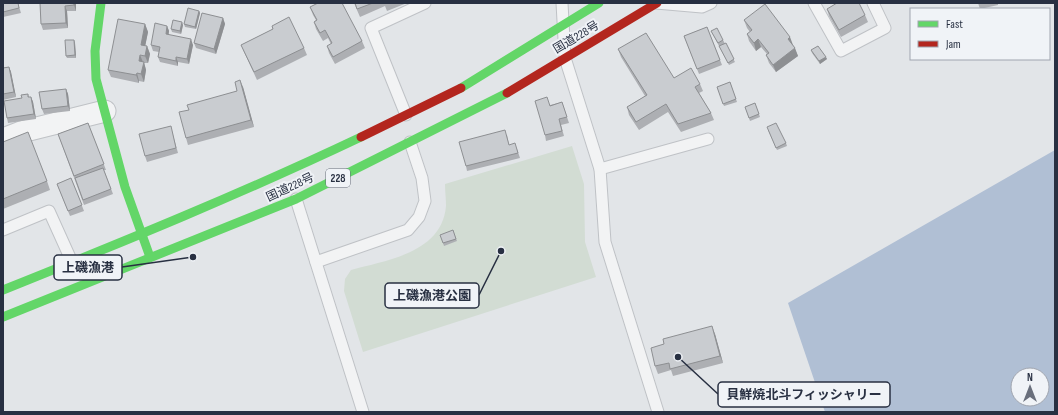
<svg xmlns="http://www.w3.org/2000/svg" width="1058" height="415" font-family="'Sofia Sans Condensed','Noto Sans JP',sans-serif">
<style>
.green{fill:#d2dcd3}
.water{fill:#b0bfd4;fill-rule:evenodd}
.lines{fill:none;stroke-linecap:round;stroke-linejoin:round}
.lane-casing{stroke:#bfc2c6;stroke-width:13}
.street-casing{stroke:#bfc2c6;stroke-width:23}
.lane{stroke:#f2f3f4;stroke-width:11}
.street{stroke:#f2f3f4;stroke-width:21}
.fast{stroke:#63d668;stroke-width:9}
.jam{stroke:#b3261e;stroke-width:9}
.wall{fill:#adafb3}
.shaded-wall{fill:#8d8f92}
.building{fill:#c9ccd0;stroke:#8d8f92}
.labels{text-anchor:middle;stroke-width:4;stroke-linejoin:round;paint-order:stroke}
.shield{fill:#f0f3f7;stroke:#646a78;stroke-width:1}
.shield-label{font-size:11px;font-weight:bold;fill:#283042}
.street-label{font-size:12px;fill:#283042;stroke:#f0f3f7}
.leader{fill:none;stroke:#283042;stroke-width:1.5}
.callout-dot{fill:#283042;stroke:#f0f3f7;stroke-width:1.5}
.callout{fill:#f0f3f7;stroke:#283042;stroke-width:1.5}
.callout-label{font-size:13px;text-anchor:middle;font-weight:bold;fill:#283042}
</style>
<rect width="100%" height="100%" fill="#e2e5e8"/>
<path class="green" d="M572,146l12,38 1,58 11,35 -233,75 -19,-61 1,-12 6,-9c36,-10 91,-17 95,-64 0,-7 -1,-15 -1,-22z"/>
<path class="water" d="M1055,150v262h-230l-37,-109zM1018,375h24v24h-24z"/>
<g class="lines">
<g class="lane-casing">
<g id="lane">
<polyline points="562,3 565,58 600,169 605,242 658,412"/>
<polyline points="656,3 702,7 711,3"/>
<polyline points="814,3 841,51 885,28 873,3"/>
<polyline points="406,115 371,28 425,3"/>
<polyline points="600,169 708,139"/>
<polyline points="296,199 363,412"/>
<polyline points="3,230 49,211 72,262"/>
<polyline points="316,262 408,230 419,217 425,201 422,178 410,142"/>
</g>
</g>
<g class="street-casing">
<polyline id="street" points="3,139 21,132 105,111"/>
</g>
<use href="#lane" class="lane"/>
<use href="#street" class="street"/>
<g class="fast">
<polyline points="101,3 95,51 96,79 125,187 150,257"/>
<polyline points="461,88 599,3"/>
<path d="M3,290c120,-48 240,-97 358,-153"/>
<polyline points="3,317 296,199 507,93"/>
</g>
<g class="jam">
<polyline points="507,93 657,3"/>
<polyline points="361,137 461,88"/>
</g>
</g>
<g class="wall">
<polygon points="3,3 18,3 21,13 3,17"/>
<polygon points="40,3 76,3 76,11 67,11 68,28 43,30 41,24"/>
<polygon points="354,3 407,3 387,11 385,6 360,17"/>
<polygon points="978,3 998,3 998,5 980,9"/>
<polygon points="310,7 362,41 365,48 335,64 329,53 327,46 331,44 328,38 323,41 316,29 314,22 316,20 313,15"/>
<polygon points="827,9 865,15 868,22 841,37 829,16"/>
<polygon points="199,11 200,13 196,29 185,27 184,24"/>
<polygon points="223,18 225,24 216,54 196,48 194,43"/>
<polygon points="744,20 793,45 798,56 776,72 769,63 766,55 767,54 761,47 756,51 749,41 747,34 750,32 747,28"/>
<polygon points="145,24 148,32 145,46 147,46 150,54 148,63 144,63 146,70 144,82 139,81 139,83 111,77 108,70"/>
<polygon points="183,25 181,34 172,32 171,29"/>
<polygon points="167,26 169,31 168,35 193,45 189,64 178,62 178,66 160,62 158,57 159,52 153,51 151,45"/>
<polygon points="272,26 304,48 307,55 257,80 244,52 241,45 273,29"/>
<polygon points="707,27 722,65 699,74 684,36"/>
<polygon points="711,31 723,40 735,62 729,65"/>
<polygon points="74,40 75,43 76,58 67,58 66,56"/>
<polygon points="618,49 674,78 700,84 703,91 699,93 711,113 714,120 681,132 668,112 639,130 629,115 627,107 645,96 621,57"/>
<polygon points="811,50 827,59 820,64 812,53"/>
<polygon points="9,67 11,72 16,97 3,100 3,68"/>
<polygon points="730,82 737,102 724,106 717,87"/>
<polygon points="243,87 254,127 188,145 186,138 237,91"/>
<polygon points="66,89 68,94 70,111 44,114 42,109"/>
<polygon points="28,94 29,97 31,97 33,102 36,119 8,123 7,118 22,98"/>
<polygon points="562,102 569,123 561,125 564,136 546,141 545,135 550,105"/>
<polygon points="755,103 760,117 750,121 745,107"/>
<polygon points="88,123 106,170 104,170 113,194 84,205 58,134"/>
<polygon points="768,130 786,143 787,146 777,150"/>
<polygon points="172,131 178,153 147,162 145,156"/>
<polygon points="507,135 509,145 517,149 520,158 467,171 466,166"/>
<polygon points="3,142 47,181 50,190 3,209"/>
<polygon points="71,178 84,211 70,216 57,184"/>
<polygon points="453,230 457,241 444,246 443,243"/>
<polygon points="715,334 723,363 673,376 671,370 658,374 655,366"/>
</g>
<g class="shaded-wall">
<polygon points="74,3 76,3 76,11 74,5"/>
<polygon points="65,6 67,11 68,28 66,23"/>
<polygon points="199,11 200,13 196,29 195,27"/>
<polygon points="223,18 225,24 216,54 214,49"/>
<polygon points="182,22 183,25 181,34 180,31"/>
<polygon points="145,24 148,32 144,52 141,45"/>
<polygon points="167,26 169,31 168,40 166,34"/>
<polygon points="790,37 793,45 790,46 788,39"/>
<polygon points="191,39 193,45 189,64 187,59"/>
<polygon points="758,39 761,47 756,51 754,43"/>
<polygon points="74,40 75,43 76,58 75,55"/>
<polygon points="147,46 150,54 148,63 145,56"/>
<polygon points="795,48 798,56 776,72 773,65"/>
<polygon points="140,55 143,62 139,61"/>
<polygon points="176,57 178,62 178,66 176,61"/>
<polygon points="826,57 827,59 820,64 819,61"/>
<polygon points="144,62 146,70 144,82 141,74"/>
<polygon points="9,67 11,72 16,97 14,92"/>
<polygon points="137,73 139,81 139,83 136,75"/>
<polygon points="240,80 243,87 254,127 251,120"/>
<polygon points="66,89 68,94 70,111 68,106"/>
<polygon points="31,97 33,102 36,119 34,114"/>
<polygon points="712,326 715,334 723,363 720,356"/>
</g>
<g class="building">
<polygon points="3,3 18,3 19,8 3,12"/>
<polygon points="40,3 74,3 74,5 65,6 66,23 41,24"/>
<polygon points="318,3 342,3 362,41 333,57 327,46 332,43 325,30 320,33 314,22 317,20 310,7"/>
<polygon points="355,3 373,3 357,9"/>
<polygon points="837,3 859,3 865,15 839,30 827,9"/>
<polygon points="765,4 790,37 788,39 795,48 773,65 766,55 769,53 758,39 754,43 747,34 752,30 744,20"/>
<polygon points="188,8 199,11 195,27 184,24"/>
<polygon points="202,13 223,18 214,49 194,43"/>
<polygon points="289,17 304,48 254,72 241,45 273,29 272,26"/>
<polygon points="118,19 145,24 141,45 147,46 145,56 140,55 139,61 144,62 141,74 137,73 136,75 108,70"/>
<polygon points="173,20 182,22 180,31 171,29"/>
<polygon points="155,23 167,26 166,34 191,39 187,59 176,57 176,61 158,57 160,47 151,45"/>
<polygon points="707,27 720,60 697,69 684,36"/>
<polygon points="717,28 723,40 718,43 711,31"/>
<polygon points="646,33 674,78 691,68 700,84 695,87 711,113 678,124 666,104 636,122 627,107 647,95 618,49"/>
<polygon points="65,40 74,40 75,55 66,56"/>
<polygon points="726,43 734,59 728,63 719,46"/>
<polygon points="818,46 826,57 819,61 811,50"/>
<polygon points="9,67 14,92 3,94 3,68"/>
<polygon points="240,80 251,120 186,138 179,112 189,110 187,105 237,91 235,82"/>
<polygon points="730,82 736,99 723,104 717,87"/>
<polygon points="66,89 68,106 42,109 39,92"/>
<polygon points="28,94 28,97 31,97 34,114 7,118 4,101 22,98 21,95"/>
<polygon points="547,97 550,106 562,102 567,117 559,119 562,131 545,135 535,101"/>
<polygon points="755,103 759,114 749,118 745,107"/>
<polygon points="88,123 104,164 74,176 58,134"/>
<polygon points="776,123 786,143 776,148 767,127"/>
<polygon points="171,126 176,148 145,156 139,134"/>
<polygon points="505,130 509,145 515,143 518,153 466,166 459,142"/>
<polygon points="28,132 47,181 3,199 3,142"/>
<polygon points="103,168 111,189 83,200 75,178"/>
<polygon points="71,178 82,205 68,211 57,184"/>
<polygon points="453,230 456,239 443,243 440,235"/>
<polygon points="712,326 720,356 670,369 669,363 655,366 651,348 664,344 663,339"/>
</g>
<g class="labels">
<rect class="shield" x="326" y="169" width="24" height="18" rx="3"/>
<g class="shield-label">
<text x="338" y="182">228</text>
</g>
<g class="street-label">
<text transform="translate(576 37) rotate(-31)" y="4">国道228号</text>
<text transform="translate(290 187) rotate(-25)" y="4">国道228号</text>
</g>
</g>
<path class="leader" d="M193 257L122 267M501 251L479 295M678 357L718 394"/>
<g class="callout-dot">
<circle cx="193" cy="257" r="4"/>
<circle cx="501" cy="251" r="4"/>
<circle cx="678" cy="357" r="4"/>
</g>
<g class="callout">
<rect x="54" y="255" width="68" height="25" rx="4"/>
<rect x="385" y="283" width="94" height="25" rx="4"/>
<rect x="718" y="382" width="172" height="25" rx="4"/>
</g>
<g class="callout-label">
<text x="88" y="272">上磯漁港</text>
<text x="432" y="300">上磯漁港公園</text>
<text x="804" y="399">貝鮮焼北斗フィッシャリー</text>
</g>
<rect width="1058" height="415" fill="none" stroke="#283042" stroke-width="8"/>
<rect x="910" y="8" width="140" height="52" fill="#f0f3f7" stroke="#a0a5af"/>
<rect x="918" y="21" width="20" height="6" fill="#63d668" stroke="#a0a5af"/>
<text x="946" y="28" font-size="12" fill="#283042">Fast</text>
<rect x="918" y="41" width="20" height="6" fill="#b3261e" stroke="#a0a5af"/>
<text x="946" y="48" font-size="12" fill="#283042">Jam</text>
<g transform="translate(1030 387)"><circle r="19" fill="#f0f3f7" stroke="#a0a5af"/>
<path d="M0-3L7 15L0 10L-7 15Z" fill="#696f7c"/>
<text y="-6" font-size="11" font-weight="bold" text-anchor="middle" fill="#283042">N</text>
</g>
</svg>
